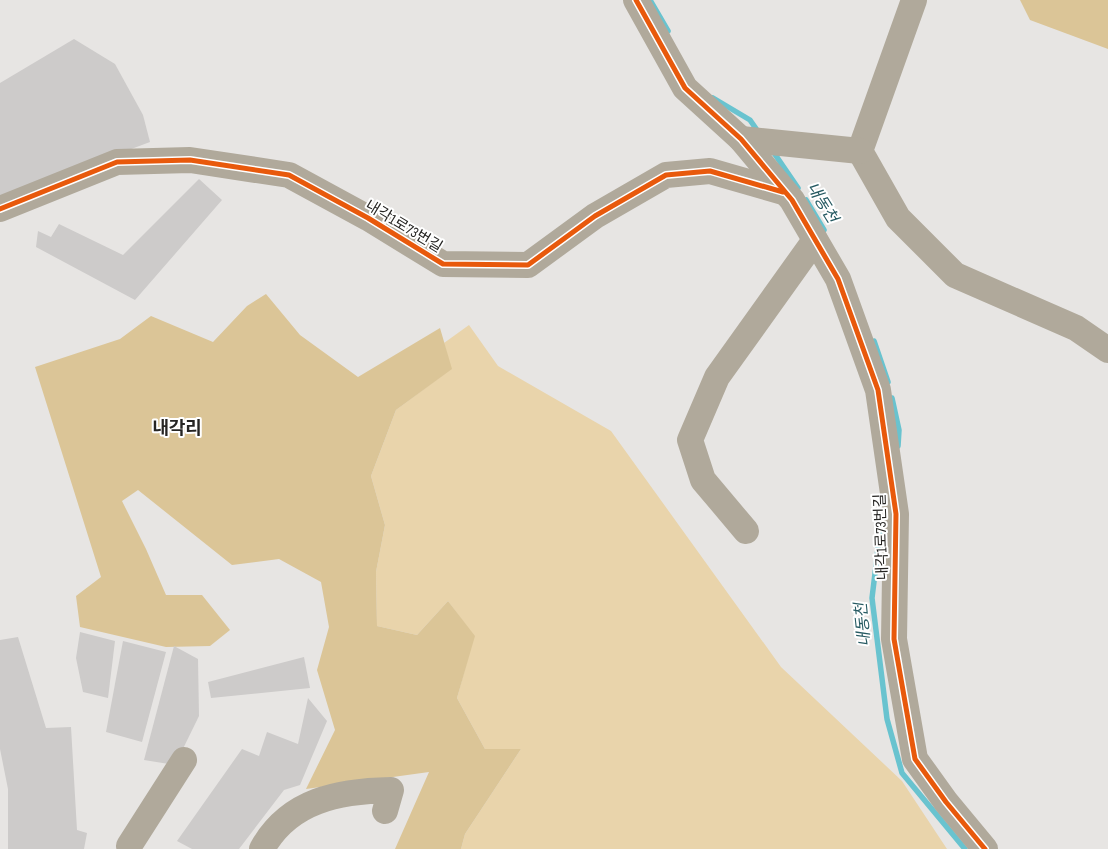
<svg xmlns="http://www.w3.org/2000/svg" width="1108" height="849" font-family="'Sofia Sans Condensed','Noto Sans KR',sans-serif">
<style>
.green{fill:#e9d4ab}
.forest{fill:#dbc597}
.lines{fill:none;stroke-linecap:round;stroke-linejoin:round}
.stream{stroke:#69c3cf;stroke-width:5.5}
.building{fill:#cdcbca}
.minor{stroke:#b0a99b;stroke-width:26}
.cycleway-casing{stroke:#fff;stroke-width:8}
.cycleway{stroke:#e8590c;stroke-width:5}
.labels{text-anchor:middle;stroke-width:4;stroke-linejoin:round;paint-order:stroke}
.street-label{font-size:15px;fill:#262523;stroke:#fff}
.water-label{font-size:16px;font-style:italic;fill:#265a62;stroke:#fff}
.quarter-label{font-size:18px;font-weight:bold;fill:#262523;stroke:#fff}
</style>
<rect width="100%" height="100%" fill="#e7e5e3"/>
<polygon class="green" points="469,325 498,366 611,431 781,667 902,781 947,849 461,849 465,834 521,749 485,749 457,698 474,636 448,601 417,635 377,626 376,572 385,525 371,476 396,410 451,369 444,343"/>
<g class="forest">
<polygon points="1020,0 1108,0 1108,49 1030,20"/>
<polygon points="266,294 300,335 358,377 440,328 452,369 396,410 371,476 385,525 376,572 377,626 417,635 448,601 475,636 457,698 485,749 521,749 465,834 461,849 395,849 429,772 306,789 335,730 317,670 329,627 321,582 279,559 232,565 138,490 122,501 146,549 166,595 202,595 230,630 210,646 166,647 80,627 76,596 101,577 35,367 120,339 151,316 213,342 247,306"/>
</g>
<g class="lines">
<g class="stream">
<polyline points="650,0 668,31"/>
<polyline points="713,98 750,120 759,133"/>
<polyline points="772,150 798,188"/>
<polyline points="806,200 824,230"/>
<polyline points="874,341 888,382"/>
<polyline points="892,398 899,430 898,446"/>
<polyline points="881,524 872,598 887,719 902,773 965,849"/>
</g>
</g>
<g class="building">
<polygon points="74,39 115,64 143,115 150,142 0,198 0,83"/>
<polygon points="199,179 222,200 135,300 36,247 38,231 51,237 59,224 123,255"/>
<polygon points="80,632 115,641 108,698 83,692 76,658"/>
<polygon points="18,637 46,728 71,727 77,830 87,833 84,849 8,849 8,789 0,749 0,640"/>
<polygon points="123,641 166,652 142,742 106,732"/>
<polygon points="174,646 198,659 199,716 175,765 144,760"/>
<polygon points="304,657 310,688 211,698 208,682"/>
<polygon points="308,698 327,721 300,785 284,790 239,849 192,849 177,841 242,749 259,756 267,732 298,744"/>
</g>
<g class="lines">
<g class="minor">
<polyline points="636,0 685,88 741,139 792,200 838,279 878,390 896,514 894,639 915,759 946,802 985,849"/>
<polyline points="914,0 860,151 898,218 955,275 1076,328 1108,350"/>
<polyline points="741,139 860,151"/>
<polyline points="0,209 117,162 190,160 289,175 368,218 443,264 528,265 595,216 666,175 710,171 783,192"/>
<polyline points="746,531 703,480 690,440 717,377 815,240"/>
<polyline points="129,846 184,760"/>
<path d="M262,849c27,-49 77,-58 129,-59l-6,21"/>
</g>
<g class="cycleway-casing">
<g id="cycleway">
<polyline points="636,0 685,88 741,139 792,200 838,279 878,390 896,514 894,639 915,759 946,802 985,849"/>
<polyline points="0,209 117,162 190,160 289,175 368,218 443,264 528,265 595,216 666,175 710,171 783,192"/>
</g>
</g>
<use href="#cycleway" class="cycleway"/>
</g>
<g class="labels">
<g class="street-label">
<text transform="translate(404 226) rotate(31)" y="5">내각1로73번길</text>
<text transform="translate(881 537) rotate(-92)" y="5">내각1로73번길</text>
</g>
<g class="water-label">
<text transform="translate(823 202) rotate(58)" y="6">내동천</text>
<text transform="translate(862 625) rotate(-96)" y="6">내동천</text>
</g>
<g class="quarter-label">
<text x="177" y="434">내각리</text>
</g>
</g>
</svg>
